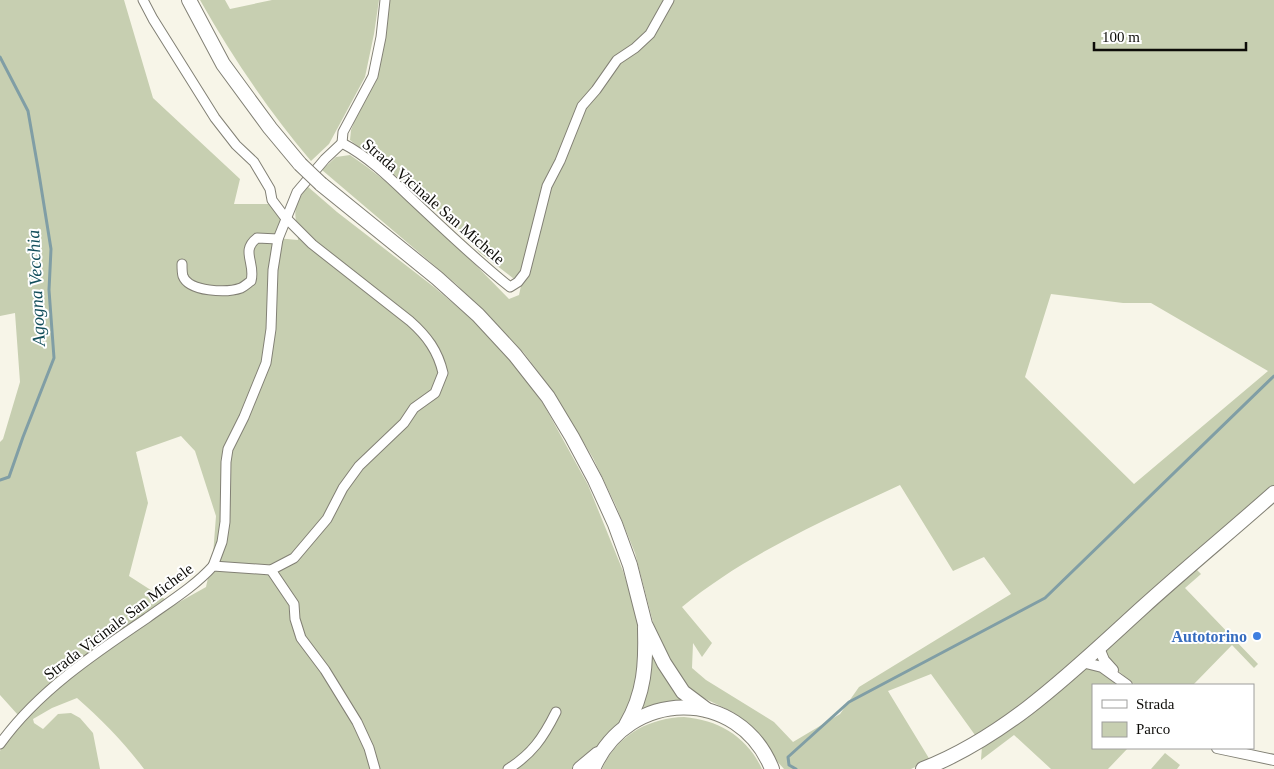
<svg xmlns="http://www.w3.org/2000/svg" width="1274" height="769" font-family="Georgia,serif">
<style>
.green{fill:#c7cfb1;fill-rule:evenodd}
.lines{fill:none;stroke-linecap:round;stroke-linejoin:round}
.stream{stroke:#809ea5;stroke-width:3}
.minor-casing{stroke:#828075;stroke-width:11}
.tertiary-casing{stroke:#828075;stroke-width:12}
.primary-casing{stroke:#828075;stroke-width:16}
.minor{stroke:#fff;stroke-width:9}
.tertiary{stroke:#fff;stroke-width:10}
.primary{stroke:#fff;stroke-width:14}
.primary-bridge-casing{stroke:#828075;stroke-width:16;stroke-linecap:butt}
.primary-bridge{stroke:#fff;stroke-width:14}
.shop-dot{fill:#3f7fe0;stroke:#fff;stroke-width:2}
.labels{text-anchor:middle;stroke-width:4;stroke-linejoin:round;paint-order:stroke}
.street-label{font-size:16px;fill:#0d0c08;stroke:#fff}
.shop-label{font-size:16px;font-weight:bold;fill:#366cbe;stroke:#fff;text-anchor:end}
.water-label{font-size:18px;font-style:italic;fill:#124e5b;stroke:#fff}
</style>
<rect width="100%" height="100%" fill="#f7f5e8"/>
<g class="green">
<path d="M0,0h124l29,98 87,81 -6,25h41l9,12 -8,22 22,2c-2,-29 -8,-28 9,-54l30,26 97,75 41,35 36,38 33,45 44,80 35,86 15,48 3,20 -2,39 -15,40 -33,35 -17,16h-59l3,-9 -16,9h-358c-20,-27 -42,-49 -67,-71l-25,10 -19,11 1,4 9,6 15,-15 13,-1 9,5 13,15 7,36h-100v-18l18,-36 -18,-20v-253l3,-3 17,-57 -5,-69 -15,3zM181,436l14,15 21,65 -3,39 -7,32 -32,18 -45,-29 19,-73 -12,-51z"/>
<path d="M200,0h25l5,9 42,-9h107l-5,34 -9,43 -36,67 -18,17c-42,-50 -79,-104 -111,-161z"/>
<path d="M388,0h886v487l-127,112 -121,103 -51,33 -44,-61 -43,17 42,69 -19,9h-127l-9,-10 -14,-23 -12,-12 -16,-12 -38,-18 -24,-28 -17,-40 -19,-73 -19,-47 -23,-48 -41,-68 -28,-37 -68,-69 -134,-114 14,-13 14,-2c59,40 109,93 159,144l10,-4 2,-9 -3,-4 -39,-30 -14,-16 -49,-44 -66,-52 1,-10 10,-25zM1051,294l72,9h28l117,68 -134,113 -109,-107zM900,485l53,86 31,-14 27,37 -152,93 -19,27 -47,28 -19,-20 -68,-42 -14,-12 1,-25 9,14 10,-14 -30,-36c64,-53 143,-87 218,-122z"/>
<path d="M1197,570l4,4 -16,14 73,76 -4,4 -22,-23 -39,40h-58c-12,-11 -28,-20 -30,-37z"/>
<polygon points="653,652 685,701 660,703 641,710"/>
<polygon points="1092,668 1099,668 1119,685 1093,685 1093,748 1128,748 1108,769 1051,769 1014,735 981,760 982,746 1082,669"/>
<path d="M684,717c35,3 63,20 78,52h-160c15,-34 47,-51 82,-52z"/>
<polygon points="1165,753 1180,765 1177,769 1151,769"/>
</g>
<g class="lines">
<g class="stream">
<polyline points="0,57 28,111 39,174 51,249 49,290 54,358 23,437 9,477 0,480"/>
<polyline points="796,769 789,765 788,757 849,702 1045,598 1274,376"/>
</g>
<g class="minor-casing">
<g id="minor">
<polyline points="342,143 343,132 373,76 381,37 385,0"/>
<path d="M182,264c0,4 0,9 1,12 6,16 44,17 58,12 4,-2 7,-5 10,-7 5,-18 -11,-30 6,-43l21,1"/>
<path d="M213,566l9,-24 3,-20 1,-60 2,-13 16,-32 22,-54 5,-34 2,-59 5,-31 19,-47 28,-33 17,-16c27,14 49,36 71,57 32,30 63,60 97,87l8,-5 7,-9 22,-87 13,-25 22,-55 14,-16 21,-30 18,-12 15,-14 19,-34"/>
<polyline points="271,570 294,604 295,619 301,638 325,670 357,722 369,748 375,769"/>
<path d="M0,744c37,-52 95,-91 147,-126 22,-16 47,-31 66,-52l58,4 23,-12 33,-39 16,-31 16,-22 45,-43 10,-15 21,-15 8,-20c-5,-22 -16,-37 -33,-52l-98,-77 -28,-28 -12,-16 -2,-11 -16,-27 -18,-17 -21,-27 -62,-99 -10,-19"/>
<path d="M508,769c24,-15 35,-31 48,-57"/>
</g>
</g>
<g class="tertiary-casing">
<g id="tertiary">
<polyline points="1099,648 1104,660 1113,670"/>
<polyline points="1082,662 1102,667 1127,685"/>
<polyline points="1217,748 1274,760"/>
</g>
</g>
<g class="primary-casing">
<g id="primary">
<polyline points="189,0 223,64 270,128 300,164"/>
<polyline points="321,184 437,278 478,315 515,355 548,397 572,437 595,480 615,524 630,565 645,624 664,663 683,692 707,710"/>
<path d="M626,725c19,-32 20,-62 19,-97"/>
<polyline points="580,769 598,754"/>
<path d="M593,769c35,-81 146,-83 179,0"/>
<path d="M923,769c85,-33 153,-101 219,-161 43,-39 88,-76 132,-115"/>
</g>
</g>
<use href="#minor" class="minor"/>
<use href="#tertiary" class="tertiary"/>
<use href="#primary" class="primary"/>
<g class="primary-bridge-casing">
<polyline id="primary-bridge" points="300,164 321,184"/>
</g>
<use href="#primary-bridge" class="primary-bridge"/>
</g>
<circle class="shop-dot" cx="1257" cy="636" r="5"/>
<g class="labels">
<g class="street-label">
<text transform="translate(434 201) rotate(41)" y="6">Strada Vicinale San Michele</text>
<text transform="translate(118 621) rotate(-37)" y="6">Strada Vicinale San Michele</text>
</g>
<g class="shop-label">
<text x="1247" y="642">Autotorino</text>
</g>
<g class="water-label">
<text transform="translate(36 288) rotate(-93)" y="6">Agogna Vecchia</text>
</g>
</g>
<rect x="1092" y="684" width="162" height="65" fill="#ffffff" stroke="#9e9e9c"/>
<rect x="1102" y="700" width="25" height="8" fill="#ffffff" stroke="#9e9e9c"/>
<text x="1136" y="709" font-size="15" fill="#0d0c08">Strada</text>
<rect x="1102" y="722" width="25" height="15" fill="#c7cfb1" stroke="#9e9e9c"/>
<text x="1136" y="734" font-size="15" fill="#0d0c08">Parco</text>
<path d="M1094 42v8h152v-8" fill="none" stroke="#0d0c08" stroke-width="2.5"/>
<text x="1102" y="42" font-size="15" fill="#0d0c08" stroke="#ffffff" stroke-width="4" paint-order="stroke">100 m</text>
</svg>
